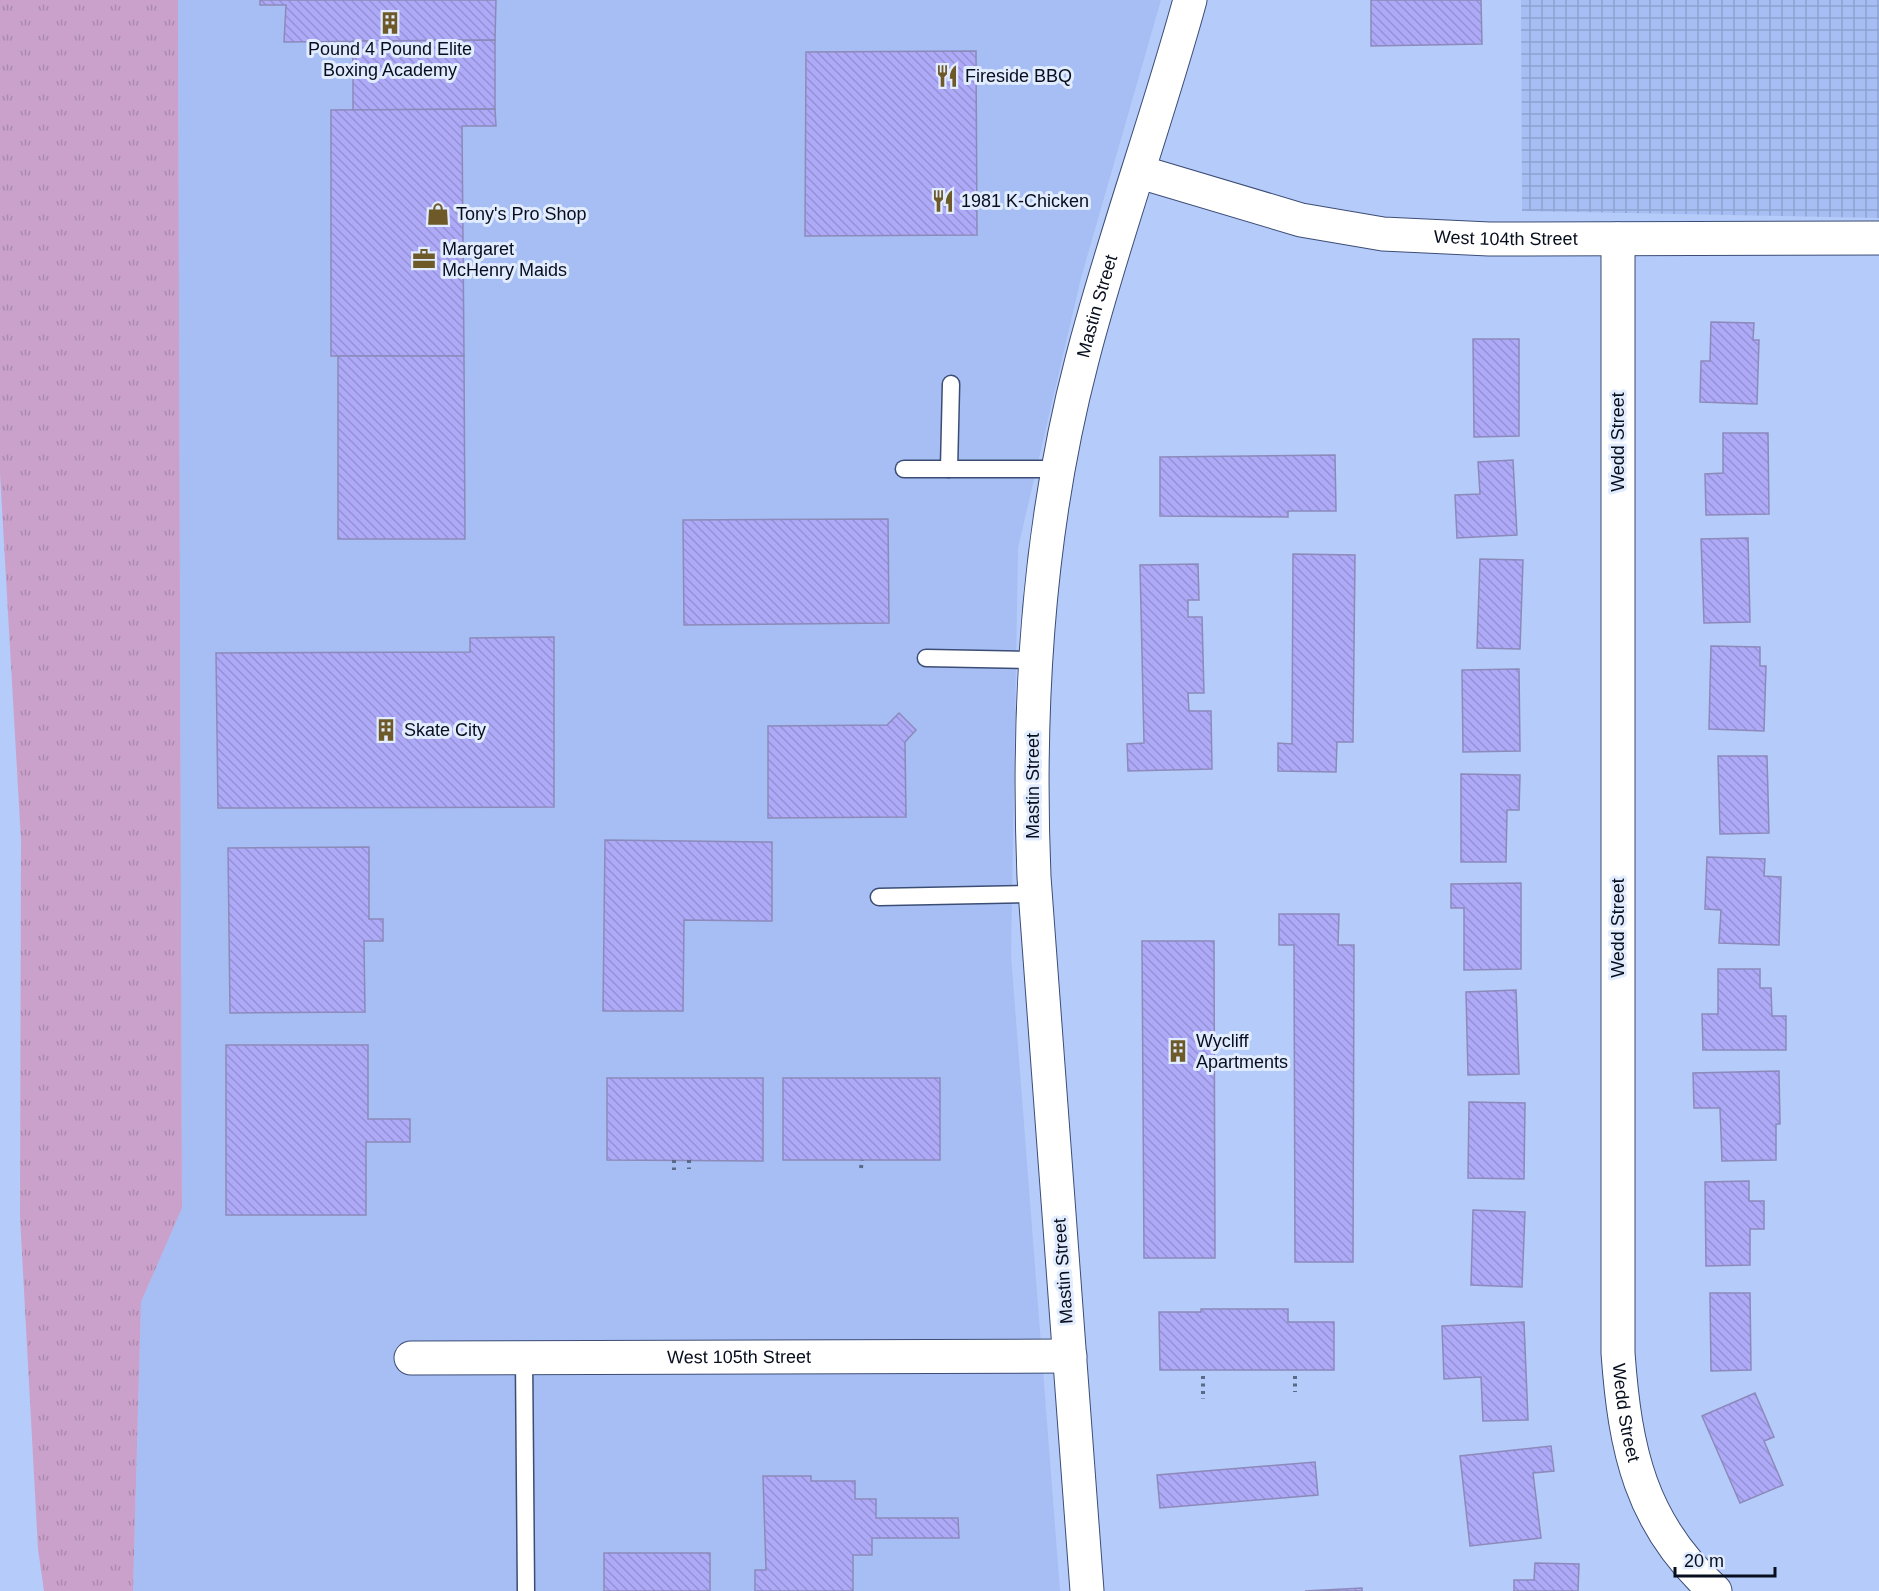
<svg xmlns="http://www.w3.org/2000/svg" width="1879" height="1591" font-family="Arial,sans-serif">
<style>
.built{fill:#a6bef3}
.industrial{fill:url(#industrial-grid)}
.grass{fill:url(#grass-tufts)}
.building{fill:url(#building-back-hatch);stroke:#8c8aba;stroke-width:1.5}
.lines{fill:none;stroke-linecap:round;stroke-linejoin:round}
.lane-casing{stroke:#3c4d75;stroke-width:19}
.street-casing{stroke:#3c4d75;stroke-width:35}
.path{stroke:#5a6987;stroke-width:4;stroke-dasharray:3 4.5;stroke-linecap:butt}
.lane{stroke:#fff;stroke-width:16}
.street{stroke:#fff;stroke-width:33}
.labels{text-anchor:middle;stroke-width:6;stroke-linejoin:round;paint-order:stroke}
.poi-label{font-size:18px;fill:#070e1e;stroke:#e2ecff;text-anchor:start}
.street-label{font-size:18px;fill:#070e1e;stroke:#e2ecff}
</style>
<defs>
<pattern id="industrial-grid" width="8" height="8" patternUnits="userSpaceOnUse" patternTransform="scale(1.5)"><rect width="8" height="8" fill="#a6bef3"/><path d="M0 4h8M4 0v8" fill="none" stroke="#8da2d0"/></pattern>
<pattern id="grass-tufts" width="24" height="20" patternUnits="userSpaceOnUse" patternTransform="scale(1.5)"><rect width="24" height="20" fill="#caa1cb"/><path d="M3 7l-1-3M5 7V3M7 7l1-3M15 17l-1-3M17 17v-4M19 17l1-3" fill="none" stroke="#ac89ae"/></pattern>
<pattern id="building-back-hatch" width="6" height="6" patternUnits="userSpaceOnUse" patternTransform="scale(1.5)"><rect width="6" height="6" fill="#aeaaf8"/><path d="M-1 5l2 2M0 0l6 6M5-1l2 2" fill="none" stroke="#9491d4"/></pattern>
</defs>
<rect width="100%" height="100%" fill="#b5cbfa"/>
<polygon class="built" points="178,0 1161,0 1081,278 1018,548 1011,955 1060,1591 133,1591 141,1302 182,1207"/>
<polygon class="industrial" points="1521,0 1879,0 1879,218 1522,211"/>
<polygon class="grass" points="0,0 178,0 182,1208 141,1302 133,1591 44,1591 38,1549 20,1217 21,840 0,473"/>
<g class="building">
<polygon points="260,0 496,0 495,40 284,42 286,5 260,5"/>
<polygon points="1371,0 1481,0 1482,44 1371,46"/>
<polygon points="495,40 495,109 353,110 353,41"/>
<polygon points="976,51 977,235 805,236 806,52"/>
<polygon points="495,109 496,126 462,126 464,356 331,356 331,110"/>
<polygon points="1711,322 1754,323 1753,340 1759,340 1757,404 1700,402 1701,361 1710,361"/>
<polygon points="1473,339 1519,339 1519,436 1474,437"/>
<polygon points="338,356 464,356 465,539 338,539"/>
<polygon points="1723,433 1768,433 1769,514 1706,515 1705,474 1723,473"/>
<polygon points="1335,455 1336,511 1288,511 1288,517 1160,516 1160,457"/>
<polygon points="1513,460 1517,535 1457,538 1455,495 1480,494 1478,462"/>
<polygon points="888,519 889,623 684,625 683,520"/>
<polygon points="1748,538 1750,622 1704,623 1701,539"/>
<polygon points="1293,554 1355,555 1353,742 1337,742 1336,772 1278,771 1278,743 1292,744"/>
<polygon points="1480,559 1523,560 1520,649 1477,648"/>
<polygon points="1198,564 1199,600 1188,600 1188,617 1202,617 1204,693 1188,693 1189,711 1211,711 1212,769 1128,771 1127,744 1144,743 1140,565"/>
<polygon points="554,637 554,807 218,808 216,653 470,652 470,638"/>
<polygon points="1711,646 1760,647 1760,666 1766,666 1764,731 1709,729"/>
<polygon points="1519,669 1520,751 1463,752 1462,670"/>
<polygon points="899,713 916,730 905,742 906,817 768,818 768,726 887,725"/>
<polygon points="1718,756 1767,756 1769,833 1720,834"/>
<polygon points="1461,774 1520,775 1519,810 1507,810 1506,862 1461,862"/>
<polygon points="605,840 772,842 772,921 684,920 683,1011 603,1011"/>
<polygon points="369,847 369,919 383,919 383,941 364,941 365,1012 230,1013 228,848"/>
<polygon points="1707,857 1765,859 1764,876 1781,877 1779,945 1719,943 1721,910 1705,909"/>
<polygon points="1521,883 1521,969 1464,970 1464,908 1451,908 1451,884"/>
<polygon points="1279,914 1339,914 1338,945 1354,945 1353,1262 1295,1262 1294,945 1279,945"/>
<polygon points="1142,941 1214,941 1215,1258 1144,1258"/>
<polygon points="1718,969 1760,969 1760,988 1771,988 1772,1016 1786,1016 1786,1050 1703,1050 1702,1014 1718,1014"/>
<polygon points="1516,990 1519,1074 1468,1075 1466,992"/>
<polygon points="226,1045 368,1045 368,1119 410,1119 410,1142 366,1142 366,1215 226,1215"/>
<polygon points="1779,1071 1780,1124 1776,1124 1776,1160 1722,1161 1720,1108 1694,1108 1693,1073"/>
<polygon points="607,1078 763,1078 763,1161 607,1160"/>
<rect x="783" y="1078" width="157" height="82"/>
<polygon points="1469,1102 1525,1103 1524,1179 1468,1178"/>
<polygon points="1749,1181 1749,1201 1764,1201 1764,1229 1750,1229 1750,1265 1706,1266 1705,1182"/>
<polygon points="1473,1210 1525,1212 1522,1287 1471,1285"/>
<polygon points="1710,1293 1750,1293 1751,1370 1711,1371"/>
<polygon points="1201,1309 1288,1309 1288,1322 1334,1322 1334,1370 1160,1370 1159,1312 1201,1312"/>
<polygon points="1524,1322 1528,1420 1483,1421 1481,1377 1444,1379 1442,1326"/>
<polygon points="1755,1393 1774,1437 1764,1441 1783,1485 1740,1503 1702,1416"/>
<polygon points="1551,1446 1554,1471 1533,1473 1541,1538 1470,1546 1460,1456"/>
<polygon points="1315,1462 1318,1495 1160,1508 1157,1475"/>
<polygon points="763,1476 811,1476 811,1481 855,1481 855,1499 876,1499 876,1518 958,1518 959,1538 872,1538 872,1555 853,1555 853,1591 755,1591 755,1570 766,1570"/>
<rect x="604" y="1553" width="106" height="38"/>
<polygon points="1535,1563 1579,1564 1578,1591 1514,1591 1514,1580 1534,1580"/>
<polygon points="1362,1588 1362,1591 1305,1591"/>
</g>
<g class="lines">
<g class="lane-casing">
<g id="lane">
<polyline points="904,469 1058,469"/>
<polyline points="949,469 951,384"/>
<polyline points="926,658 1036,660"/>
<polyline points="879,897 1035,894"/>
<polyline points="524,1358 526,1591"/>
</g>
</g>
<g class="street-casing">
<g id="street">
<path id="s1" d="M1140,172l161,48 82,14 106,5 390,-1"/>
<path id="s2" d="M1618,239v1114c7,96 22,171 97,238"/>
<path id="s3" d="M411,1358l659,-2"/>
<path id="s4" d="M1087,1591l-53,-714c-7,-172 4,-349 48,-517 31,-121 75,-239 108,-360"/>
</g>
</g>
<g class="path">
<polyline points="674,1160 674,1170"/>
<polyline points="689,1160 689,1169"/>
<polyline points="861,1168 862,1160"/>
<polyline points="1203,1376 1203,1399"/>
<polyline points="1295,1376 1295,1392"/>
</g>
<use href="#lane" class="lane"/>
<use href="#street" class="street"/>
</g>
<defs>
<g id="building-bare" transform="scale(1.8)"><path d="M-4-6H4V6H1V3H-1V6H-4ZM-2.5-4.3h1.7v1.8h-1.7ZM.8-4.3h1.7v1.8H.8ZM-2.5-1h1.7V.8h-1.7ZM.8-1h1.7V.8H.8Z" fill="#6e5928" stroke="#e2ecff" stroke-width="2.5" paint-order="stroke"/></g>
<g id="restaurant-bare" transform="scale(1.8)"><path d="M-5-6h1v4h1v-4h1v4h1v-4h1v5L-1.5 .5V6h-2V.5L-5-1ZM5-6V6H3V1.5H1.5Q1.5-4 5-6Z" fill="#6e5928" stroke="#e2ecff" stroke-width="2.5" paint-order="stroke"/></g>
<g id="shop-bare" transform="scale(1.8)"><path d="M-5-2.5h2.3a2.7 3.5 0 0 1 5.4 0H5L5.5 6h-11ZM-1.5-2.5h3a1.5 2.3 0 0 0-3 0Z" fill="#6e5928" stroke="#e2ecff" stroke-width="2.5" paint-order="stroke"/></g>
<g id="office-bare" transform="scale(1.8)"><path d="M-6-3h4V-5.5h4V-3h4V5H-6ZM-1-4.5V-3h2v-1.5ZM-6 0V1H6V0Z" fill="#6e5928" stroke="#e2ecff" stroke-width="2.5" paint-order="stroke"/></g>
</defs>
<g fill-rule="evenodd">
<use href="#building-bare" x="390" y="23"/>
<use href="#restaurant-bare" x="947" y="76"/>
<use href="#restaurant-bare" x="943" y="201"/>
<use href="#shop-bare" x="438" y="214"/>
<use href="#office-bare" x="424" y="259"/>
<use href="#building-bare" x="386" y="730"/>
<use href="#building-bare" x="1178" y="1051"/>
</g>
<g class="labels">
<g class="poi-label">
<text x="390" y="55" text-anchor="middle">Pound 4 Pound Elite<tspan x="390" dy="21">Boxing Academy</tspan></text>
<text x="965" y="82">Fireside BBQ</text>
<text x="961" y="207">1981 K-Chicken</text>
<text x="456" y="220">Tony's Pro Shop</text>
<text x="442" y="255">Margaret<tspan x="442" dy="21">McHenry Maids</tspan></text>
<text x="404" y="736">Skate City</text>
<text x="1196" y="1047">Wycliff<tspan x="1196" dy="21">Apartments</tspan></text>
</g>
<g class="street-label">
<text dy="6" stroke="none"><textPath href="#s1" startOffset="374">West 104th Street</textPath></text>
<text dy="6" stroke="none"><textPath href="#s4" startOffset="1293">Mastin Street</textPath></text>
<text transform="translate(1618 442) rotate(-90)" y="6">Wedd Street</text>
<text transform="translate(1033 786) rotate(-90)" y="6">Mastin Street</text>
<text transform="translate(1618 928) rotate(-90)" y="6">Wedd Street</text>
<text transform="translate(1063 1271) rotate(-94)" y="6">Mastin Street</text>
<text dy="6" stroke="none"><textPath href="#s3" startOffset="328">West 105th Street</textPath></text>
<text dy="6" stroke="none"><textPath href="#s2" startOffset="1174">Wedd Street</textPath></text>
</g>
</g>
<path d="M1675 1567v9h100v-9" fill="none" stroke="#070e1e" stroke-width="3"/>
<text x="1684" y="1567" font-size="18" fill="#070e1e" stroke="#e2ecff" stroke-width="4.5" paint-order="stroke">20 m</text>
</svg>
